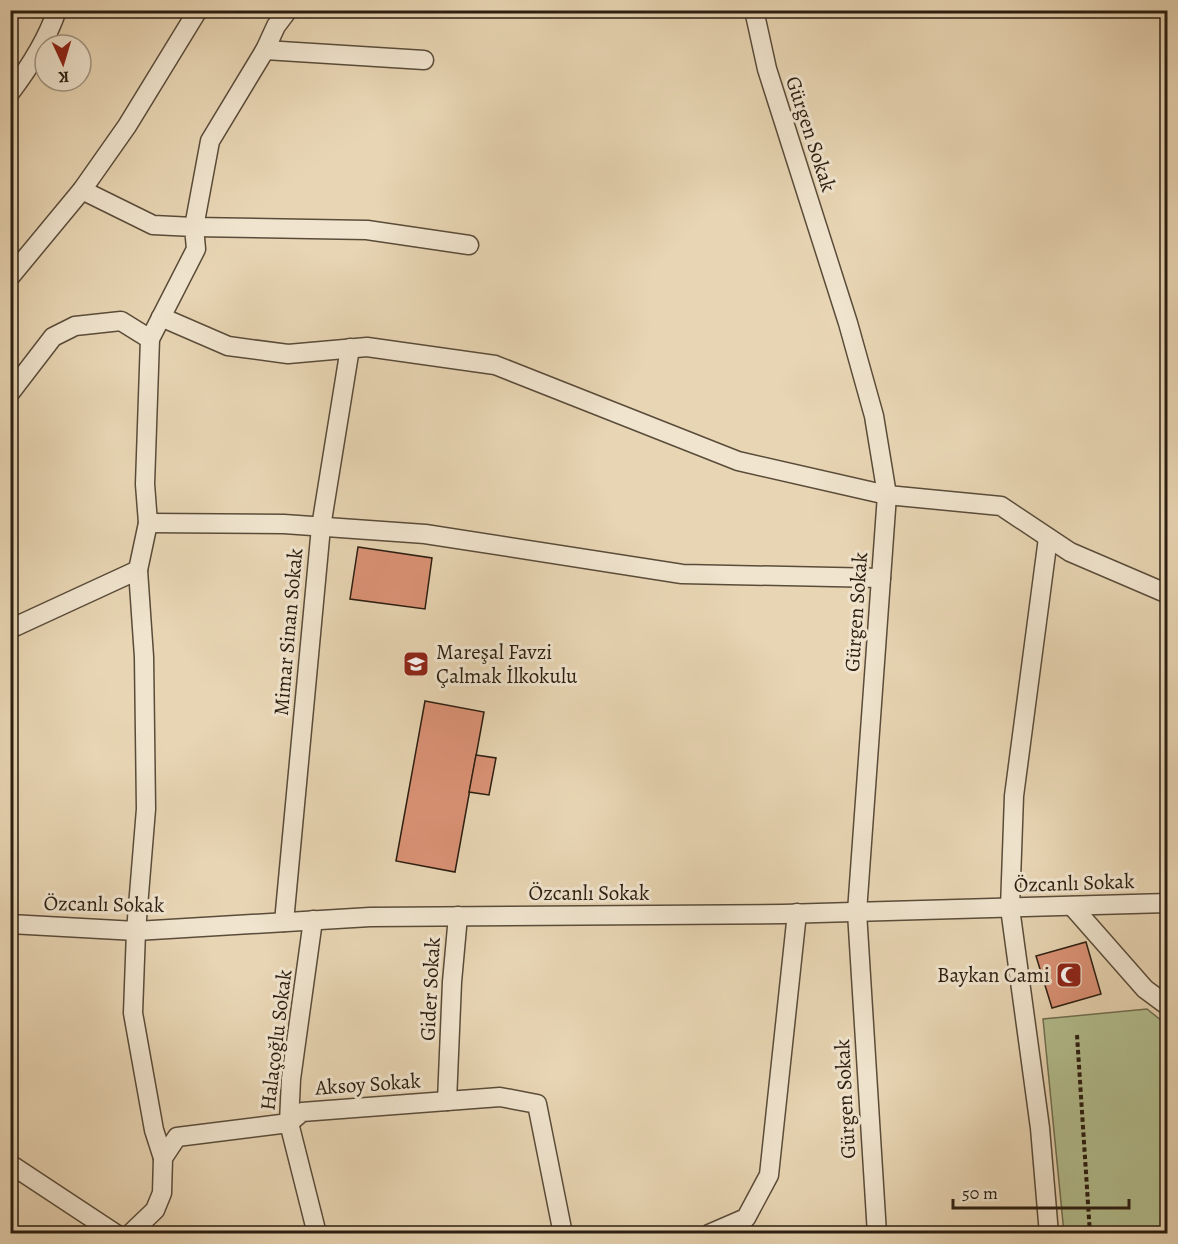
<svg xmlns="http://www.w3.org/2000/svg" width="1178" height="1244" font-family="Alegreya,serif">
<style>
.green{fill:#b3be8f;stroke:#6f6e50;stroke-width:1.5}
.building{fill:#db9276;stroke:#2b1e11;stroke-width:1.5}
.lines{fill:none;stroke-linecap:round;stroke-linejoin:round}
.street-casing{stroke:#5a4c3a;stroke-width:21}
.path{stroke:#2b1e11;stroke-width:4;stroke-dasharray:4.5 3;stroke-linecap:butt}
.street{stroke:#f0e4ce;stroke-width:18}
.labels{text-anchor:middle;stroke-width:6;stroke-linejoin:round;paint-order:stroke}
.street-label{font-size:21px;fill:#2b1e11;stroke:#f0e4ce}
.poi-label{font-size:21px;fill:#2b1e11;stroke:#f0e4ce;text-anchor:start}
</style>
<rect width="100%" height="100%" fill="#e8d5b3"/>
<filter id="stains"><feTurbulence type="fractalNoise" baseFrequency=".00333" numOctaves="4"/><feColorMatrix values="0 0 0 0 .2 0 0 0 0 .09 0 0 0 0 .02 0 0 0 .5 -.17"/></filter>
<radialGradient id="worn" r=".72"><stop offset=".6" stop-color="#630" stop-opacity="0"/><stop offset="1" stop-color="#630" stop-opacity=".3"/></radialGradient>
<polygon class="green" points="1147,1009 1167,1025 1167,1233 1064,1233 1043,1019"/>
<g class="building">
<polygon points="358,547 432,558 425,609 350,599"/>
<polygon points="425,701 484,712 455,872 396,861"/>
<polygon points="476,755 496,758 489,795 469,792"/>
<polygon points="1086,942 1101,994 1052,1008 1036,956"/>
</g>
<g class="lines">
<g class="street-casing">
<g id="street">
<polyline points="288,10 276,26 265,50 210,141 194,227 367,230 469,245"/>
<polyline points="754,10 767,69 848,323 874,416 887,495 857,912 877,1234"/>
<polyline points="265,50 424,60"/>
<path d="M10,93c19,-25 37,-53 47,-83"/>
<polyline points="82,190 153,225 194,227 196,249 150,339 145,484 148,523 138,570 144,657 146,809 136,931 133,1013 154,1130 163,1158"/>
<polyline points="10,277 82,190 127,126 198,10"/>
<polyline points="161,317 228,346 288,354 367,347 495,365 738,461 887,495 1001,506 1070,552 1168,594"/>
<polyline points="10,393 53,337 75,326 121,321 150,339"/>
<polyline points="148,523 284,524 425,534 682,574 881,578"/>
<polyline points="1048,538 1014,796 1010,908 1040,1128 1049,1234"/>
<polyline points="10,629 138,570"/>
<polyline points="1072,906 1145,989 1168,1006"/>
<polyline points="313,920 291,1079 289,1123 317,1234"/>
<polyline points="284,922 321,527 350,348"/>
<polyline points="10,924 136,931 370,917 783,914 1168,903"/>
<polyline points="447,1101 452,982 458,916"/>
<polyline points="10,1164 116,1234"/>
<polyline points="130,1234 155,1210 162,1193 163,1158 177,1137 289,1123 302,1112 500,1097 537,1104 563,1234"/>
<polyline points="709,1234 746,1218 769,1175 797,913"/>
</g>
</g>
<polyline class="path" points="1077,1035 1090,1234"/>
<use href="#street" class="street"/>
</g>
<defs>
<g id="school-square" transform="scale(1.35)"><rect x="-9" y="-9" width="18" height="18" rx="4" fill="#8f2418" stroke="#f0e4ce"/><path d="M0-5L7-2L0 1L-7-2ZM-4 1L0 2.5L4 1V4Q0 6-4 4Z" fill="#fff"/></g>
<g id="mosque-square" transform="scale(1.35)"><rect x="-9" y="-9" width="18" height="18" rx="4" fill="#8f2418" stroke="#f0e4ce"/><path d="M3.5-4.9A6 6 0 1 0 3.5 4.9A5 5 0 1 1 3.5-4.9Z" fill="#fff"/></g>
</defs>
<g fill-rule="evenodd">
<use href="#school-square" x="416" y="664"/>
<use href="#mosque-square" x="1069" y="975"/>
</g>
<g class="labels">
<g class="street-label">
<text transform="translate(811 134) rotate(72)" y="7">Gürgen Sokak</text>
<text transform="translate(856 612) rotate(-86)" y="7">Gürgen Sokak</text>
<text transform="translate(288 632) rotate(-85)" y="7">Mimar Sinan Sokak</text>
<text transform="translate(1074 883) rotate(-2)" y="7">Özcanlı Sokak</text>
<text x="589" y="900">Özcanlı Sokak</text>
<text transform="translate(104 904) rotate(1)" y="7">Özcanlı Sokak</text>
<text transform="translate(430 989) rotate(-87)" y="7">Gider Sokak</text>
<text transform="translate(276 1040) rotate(-83)" y="7">Halaçoğlu Sokak</text>
<text transform="translate(368 1084) rotate(-4)" y="7">Aksoy Sokak</text>
<text transform="translate(845 1099) rotate(-93)" y="7">Gürgen Sokak</text>
</g>
<g class="poi-label">
<text x="436" y="659">Mareşal Favzi<tspan x="436" dy="24">Çalmak İlkokulu</tspan></text>
<text x="1050" y="982" text-anchor="end">Baykan Cami</text>
</g>
</g>
<rect width="1178" height="1244" fill="none" stroke="#e8d5b3" stroke-width="36"/>
<rect x="12" y="12" width="1154" height="1220" fill="none" stroke="#2b1e11" stroke-width="3"/>
<rect x="18" y="18" width="1142" height="1208" fill="none" stroke="#2b1e11" stroke-width="1.5"/>
<g transform="translate(63 63) rotate(176)"><circle r="28" fill="#f0e4ce" stroke="#a19582" stroke-width="1.5"/>
<path d="M0-4.5L10 22L0 15L-10 22Z" fill="#8f2418"/>
<text y="-9" font-size="16" font-weight="bold" text-anchor="middle" fill="#2b1e11">K</text>
</g>
<path d="M953 1199v9h176v-9" fill="none" stroke="#2b1e11" stroke-width="3"/>
<text x="962" y="1199" font-size="18" fill="#2b1e11" stroke="#f0e4ce" stroke-width="4.5" paint-order="stroke">50 m</text>
<rect width="100%" height="100%" filter="url(#stains)"/>
<rect width="100%" height="100%" fill="url(#worn)"/>
</svg>
